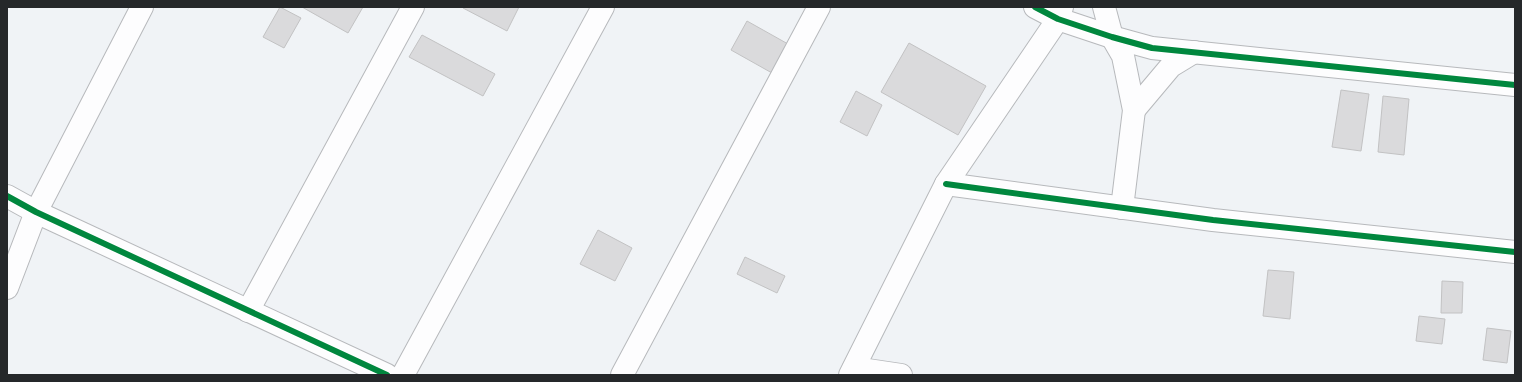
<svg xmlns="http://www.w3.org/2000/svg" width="1522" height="382" font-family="'Fira Sans',sans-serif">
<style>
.building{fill:#dadadc;stroke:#c2c2c3}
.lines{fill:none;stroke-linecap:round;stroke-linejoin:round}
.minor-casing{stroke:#b7b9bc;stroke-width:24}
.minor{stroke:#fdfdfe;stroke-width:22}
.cycleway-casing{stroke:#fff;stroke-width:8}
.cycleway{stroke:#00873e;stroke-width:6}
</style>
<rect width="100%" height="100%" fill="#f0f3f6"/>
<g class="building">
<polygon points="280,7 301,18 284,48 263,37"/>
<polygon points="302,7 363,7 348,33"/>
<polygon points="463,7 519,7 507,31 463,8"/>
<polygon points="747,21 788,44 772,73 731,50"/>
<polygon points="422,35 495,74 483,96 409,57"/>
<polygon points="909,43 986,86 958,135 881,92"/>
<polygon points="1341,90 1369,94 1361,151 1332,147"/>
<polygon points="856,91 882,105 867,136 840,122"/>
<polygon points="1383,96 1409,99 1404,155 1378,152"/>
<polygon points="598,230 632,248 615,281 580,264"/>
<polygon points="745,257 785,276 777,293 737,274"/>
<polygon points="1268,270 1294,272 1290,319 1263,316"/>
<polygon points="1442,281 1463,282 1462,313 1441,313"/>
<polygon points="1419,316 1445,319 1442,344 1416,341"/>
<polygon points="1487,328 1511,331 1507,363 1483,360"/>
</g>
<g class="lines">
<g class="minor-casing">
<g id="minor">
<polyline points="1035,7 1058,19 1112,37 1152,48 1515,85"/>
<polyline points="1104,7 1112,37 1123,56 1134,110 1122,208"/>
<polyline points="1134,110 1171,66 1194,52"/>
<polyline points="946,184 1213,220 1515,252"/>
<polyline points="7,196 36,212 387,375"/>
<polyline points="7,288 36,212 142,7"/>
<polyline points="248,311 413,7"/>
<polyline points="854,368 901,375"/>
<polyline points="403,375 603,7"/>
<polyline points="622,375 819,7"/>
<polyline points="850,375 946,184 1058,19 1062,7"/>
</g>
</g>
<use href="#minor" class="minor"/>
<g class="cycleway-casing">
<g id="cycleway">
<polyline points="1035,7 1058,19 1112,37 1152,48 1515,85"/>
<polyline points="946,184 1213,220 1515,252"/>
<polyline points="7,196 36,212 387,375"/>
</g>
</g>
<use href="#cycleway" class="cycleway"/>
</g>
<rect width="1522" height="382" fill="none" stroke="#25282a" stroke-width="16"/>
</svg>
